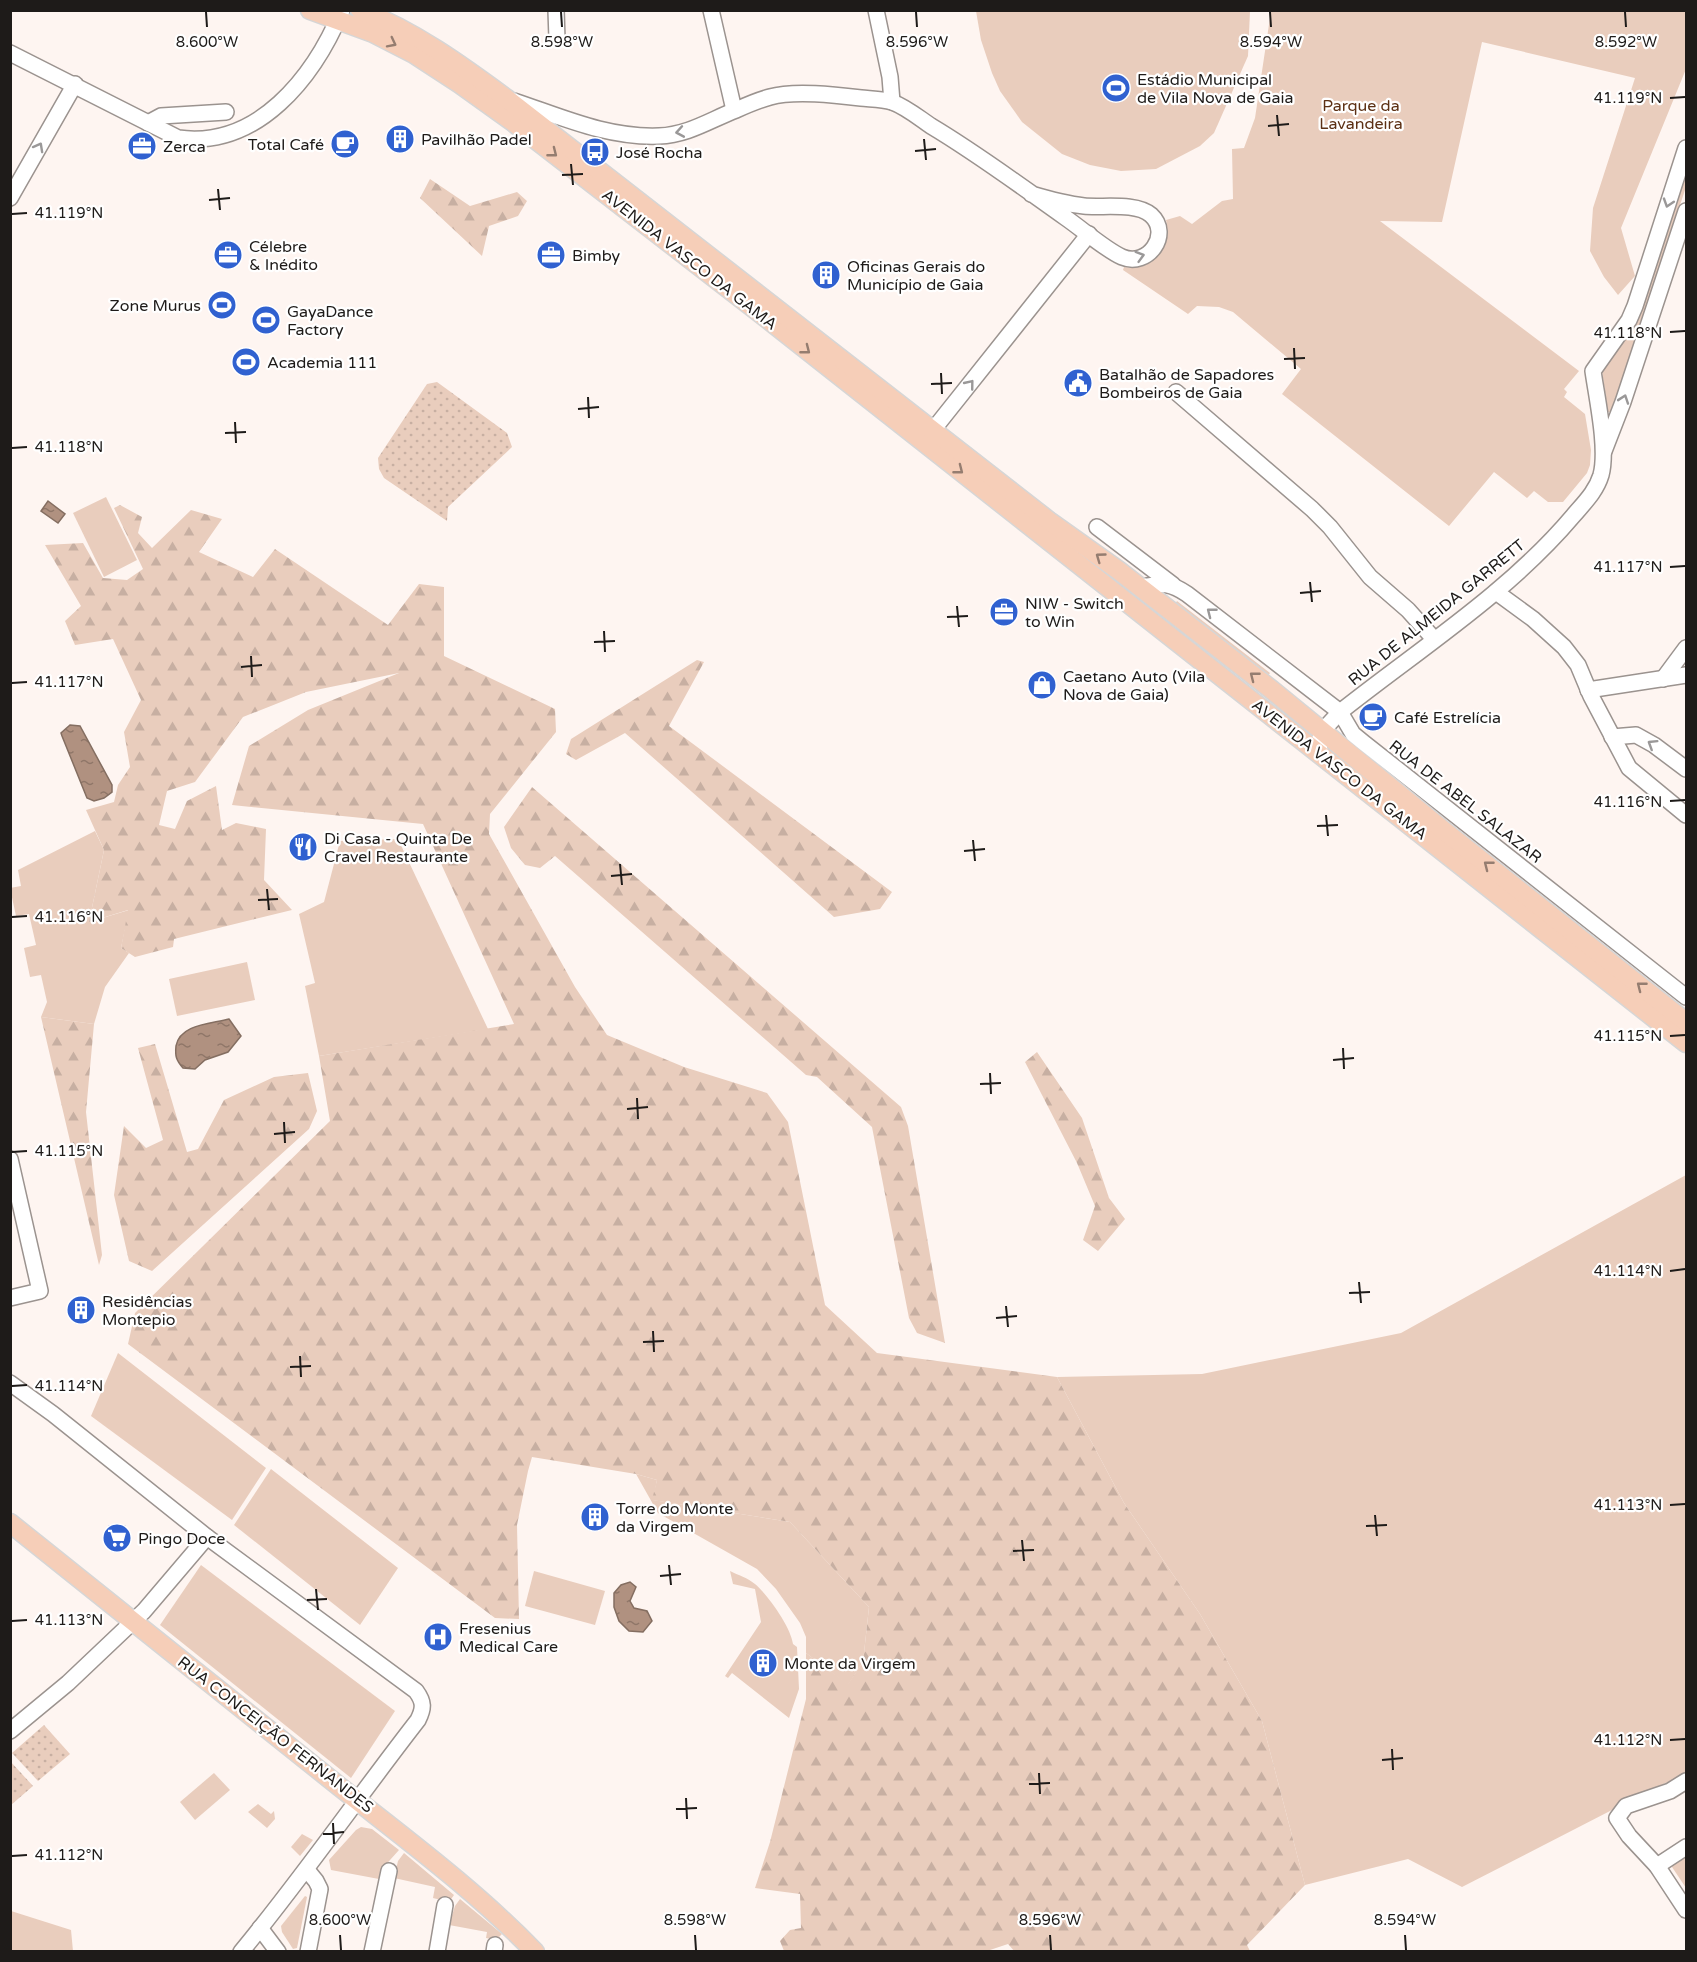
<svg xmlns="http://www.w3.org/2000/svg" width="1697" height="1962" font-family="'Varela Round',sans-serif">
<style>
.green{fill:#e9cdbd;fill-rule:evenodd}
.forest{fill:url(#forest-firs)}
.garden{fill:url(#garden-dots)}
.water{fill:url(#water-ripples);stroke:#846e61;stroke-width:1.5}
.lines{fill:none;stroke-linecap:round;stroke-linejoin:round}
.minor-casing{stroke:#9b938f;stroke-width:18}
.major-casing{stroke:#d6d6d6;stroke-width:21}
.minor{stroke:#fff;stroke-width:15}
.major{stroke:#f6ceb8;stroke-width:18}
.oneway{stroke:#957d70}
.oneway2{stroke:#9a9898}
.ticks{fill:none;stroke:#1e1b19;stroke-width:2}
.labels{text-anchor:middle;stroke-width:4.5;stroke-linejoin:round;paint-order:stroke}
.poi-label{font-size:16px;fill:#1e1b19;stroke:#fff;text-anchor:start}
.park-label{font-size:16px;fill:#5c3014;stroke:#fff}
.street-label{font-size:16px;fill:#1e1b19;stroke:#fff}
.ticks-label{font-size:15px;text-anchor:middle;fill:#1e1b19;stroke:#fff;stroke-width:4.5;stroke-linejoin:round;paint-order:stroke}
</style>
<defs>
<pattern id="forest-firs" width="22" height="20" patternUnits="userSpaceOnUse" patternTransform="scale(1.5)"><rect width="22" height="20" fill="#e9cdbd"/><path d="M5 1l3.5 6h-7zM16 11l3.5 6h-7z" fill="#c7afa2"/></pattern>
<pattern id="garden-dots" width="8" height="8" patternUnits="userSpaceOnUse" patternTransform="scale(1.5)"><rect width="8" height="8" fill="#e9cdbd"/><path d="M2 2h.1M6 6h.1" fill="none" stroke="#c7afa2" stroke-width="1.8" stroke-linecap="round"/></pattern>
<pattern id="water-ripples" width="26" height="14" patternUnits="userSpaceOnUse" patternTransform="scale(1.5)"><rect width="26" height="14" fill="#b09180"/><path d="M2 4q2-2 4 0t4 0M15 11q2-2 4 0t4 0" fill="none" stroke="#8f7668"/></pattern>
</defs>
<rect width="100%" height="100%" fill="#fef5f1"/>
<g class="green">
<polygon points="976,11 1250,11 1248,56 1214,133 1200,146 1156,169 1121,171 1090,165 1062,154 1022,122 1000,91 992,73 981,40"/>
<path d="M1271,11h415v58l-65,159 14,48 -17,19 -14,-18 -14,-26 3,-43 42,-130 -153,-36 -40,180 -62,-1 199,150 -15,18 3,3 -3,5 21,17 6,36 -1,15 -3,8 -24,29h-15l-14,-11 -7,7 -33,-26 -45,54 -167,-132 19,-25 -68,-57 -14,-5 -22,-1 -9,8 -65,-44 1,-3c28,4 49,-19 42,-47l14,-4 12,8 30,-23 11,-2 -1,-50 12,-1 11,-30z"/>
<polygon points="1686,169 1686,187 1612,410 1610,412 1608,412 1602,371"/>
<polygon points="106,497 137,560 104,577 73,513"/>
<polygon points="1177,601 1270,673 1267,677 1175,604"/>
<polygon points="95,831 104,850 89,922 129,910 121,948 129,953 105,987 94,1024 41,1017 47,1002 41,975 30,977 24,948 36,945 29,914 16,916 10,888 21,886 18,870"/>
<polygon points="398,839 488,1029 319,1056 305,986 315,983 299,914 324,902 340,841"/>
<polygon points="247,962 255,1000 177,1016 169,979"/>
<polygon points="1686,1175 1686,1774 1627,1800 1610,1811 1462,1887 1408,1859 1305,1885 1262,1721 1200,1614 1124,1503 1057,1377 1202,1374 1401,1333"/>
<polygon points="118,1353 266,1468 232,1520 91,1416"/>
<polygon points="271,1469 398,1568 360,1625 234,1525"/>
<polygon points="636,1474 657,1480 653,1500 790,1522 869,1607 863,1662 848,1685 806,1653 806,1637 800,1623 776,1589 757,1569 658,1513"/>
<polygon points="201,1565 395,1711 351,1778 160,1625"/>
<polygon points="534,1571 605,1591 595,1625 525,1606"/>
<path d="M730,1571c8,4 18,7 25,13 13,11 36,43 38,60l4,3 2,42 -10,29 -57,-45 -4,5 -3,-2 36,-54 -6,-33 -22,-5zM760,1648l13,3c12,15 -1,32 -19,24 -9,-10 -7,-21 6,-27z"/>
<polygon points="214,1773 230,1790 195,1820 180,1802"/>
<polygon points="258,1804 271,1814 274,1811 275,1819 267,1828 248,1812"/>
<polygon points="361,1827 372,1829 399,1850 381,1870 379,1879 331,1870 329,1860 356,1830"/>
<polygon points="302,1834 313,1840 300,1856 291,1847"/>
<polygon points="404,1853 454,1895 449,1902 433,1898 435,1887 394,1878 398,1861"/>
<polygon points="305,1896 307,1897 297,1948 293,1949 282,1932 281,1926"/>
<polygon points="460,1899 502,1934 496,1940 486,1938 487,1932 449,1925 455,1906"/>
<polygon points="11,1911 71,1930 73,1951 11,1951"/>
</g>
<g class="forest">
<polygon points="430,179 470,206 517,192 527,201 518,216 489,226 482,256 420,198"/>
<polygon points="120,505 142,517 138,533 152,548 191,510 222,519 199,552 253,577 275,549 388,625 419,584 444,587 444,656 555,709 556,732 490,814 489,834 575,987 607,1035 684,1067 767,1093 788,1122 825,1305 877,1353 1057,1377 1124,1503 1200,1614 1262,1721 1305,1885 1247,1945 1250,1951 1015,1952 1008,1944 984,1952 784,1951 780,1941 790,1930 801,1928 800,1894 755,1888 770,1842 806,1699 806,1653 848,1684 863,1662 869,1607 790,1522 652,1500 657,1480 636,1474 532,1457 528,1471 517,1525 519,1619 495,1618 128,1344 135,1313 330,1121 319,1056 514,1024 423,824 232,805 249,746 308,710 399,673 306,692 243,717 195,782 167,791 159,825 175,829 187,801 216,786 222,830 236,823 266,829 264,880 292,910 174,939 173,947 135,957 121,948 128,910 89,922 104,850 86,810 114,802 118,785 130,767 124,732 141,700 113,639 75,645 65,621 81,606 45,545 83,543 103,578 127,580 143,569 114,508"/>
<polygon points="697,660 704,662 669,726 892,892 880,909 834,917 625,733 576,760 566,754 571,739"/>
<polygon points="532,787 901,1107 908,1126 945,1343 917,1333 909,1318 872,1127 817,1077 806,1075 555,856 540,868 525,865 511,848 504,827"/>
<polygon points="41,1017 94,1024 86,1112 102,1255 99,1265"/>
<polygon points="155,1044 187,1152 198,1149 224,1100 274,1077 308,1073 317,1111 309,1129 152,1271 129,1261 114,1195 124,1126 146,1148 163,1140 138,1048"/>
<polygon points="1037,1052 1082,1118 1109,1198 1125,1219 1098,1251 1083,1240 1095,1206 1077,1163 1025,1062"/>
<polygon points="1686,1854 1686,1888 1670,1864"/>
</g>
<g class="garden">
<polygon points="437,382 507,433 512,447 448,507 447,521 384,478 379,469 378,458 427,384"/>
<polygon points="44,1725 70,1754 38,1781 12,1753"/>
<polygon points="10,1761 33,1786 11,1805 10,1805"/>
</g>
<g class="water">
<polygon points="48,501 65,514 58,523 41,511"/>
<polygon points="70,725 80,726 112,785 112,792 104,798 94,801 87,798 62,736 61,733"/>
<path d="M229,1019l12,17 -13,16 -23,8 -10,9 -12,-1c-7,-8 -8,-12 -7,-22 4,-22 35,-22 53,-27z"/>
<polygon points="630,1582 636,1587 630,1601 634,1608 647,1611 652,1621 643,1632 629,1631 619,1621 614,1607 614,1593 621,1585"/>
</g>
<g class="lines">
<g class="minor-casing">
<g id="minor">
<polyline points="556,10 557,39"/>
<polyline points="711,10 734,110"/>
<polyline points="876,10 890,77 892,102"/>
<path d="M10,53l168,85c80,11 136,-61 164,-128"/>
<path d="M514,101c48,16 93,37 145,35 29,-1 51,-16 77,-26 11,-5 23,-10 34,-13 24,-7 66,-2 91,1 9,1 22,1 31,4 14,5 27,16 39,24 47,28 91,61 135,92 16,11 40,32 56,39 26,11 50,-23 29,-42 -15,-13 -49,-7 -67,-9 -18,-2 -36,-7 -53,-12"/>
<polyline points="148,123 161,116 226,112"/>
<polyline points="10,198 75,84"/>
<polyline points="1176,392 1312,509 1330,527 1370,577 1408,610 1434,639"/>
<polyline points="933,430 1089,234"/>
<polyline points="1604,451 1623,402 1686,211"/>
<polyline points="1097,527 1173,585"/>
<path d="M1140,587c21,-3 28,-6 47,7l153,118 13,22 11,9 322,254"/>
<polyline points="1496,592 1533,619 1564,647 1578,665 1591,696 1629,768 1686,815"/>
<polyline points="1663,679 1686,648"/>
<polyline points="1588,690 1686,675"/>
<polyline points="1612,737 1636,735 1654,745 1686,769"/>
<path d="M1321,754c-7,-20 7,-28 19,-42 78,-62 168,-119 233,-196 10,-12 23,-24 28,-41 7,-26 -4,-76 -8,-104l36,-51 6,-14 51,-158"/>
<polyline points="10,1159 40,1291 10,1298"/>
<path d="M10,1383l43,31 154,123 209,154c8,11 8,17 2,29 -60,77 -115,157 -177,232"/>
<polyline points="10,1731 68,1683 144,1611 207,1537"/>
<polyline points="1686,1781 1670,1791 1626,1806 1617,1818 1629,1836 1657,1866 1686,1910"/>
<polyline points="1657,1866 1686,1847"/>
<polyline points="307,1870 316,1881 320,1889 308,1952"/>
<polyline points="260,1928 278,1952"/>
<polyline points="372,1952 389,1871"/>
<polyline points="437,1952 445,1905"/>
<polyline points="494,1952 495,1945"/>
</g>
</g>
<g class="major-casing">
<g id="major">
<polyline points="310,10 373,33 414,54 460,84 513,122 765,317 1686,1043"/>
<path d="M360,10c54,21 101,55 147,89l542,422 69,49 154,120 171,140 243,192"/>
<path d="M10,1523c107,86 214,171 320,256 70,56 142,108 205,173"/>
</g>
</g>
<use href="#minor" class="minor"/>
<use href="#major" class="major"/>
</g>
<defs><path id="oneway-chevron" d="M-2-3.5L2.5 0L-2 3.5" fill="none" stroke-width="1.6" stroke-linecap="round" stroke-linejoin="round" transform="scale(1.5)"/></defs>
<g class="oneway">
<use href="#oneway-chevron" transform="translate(392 43) rotate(27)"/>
<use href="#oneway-chevron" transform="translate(553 153) rotate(38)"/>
<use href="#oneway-chevron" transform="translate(806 350) rotate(38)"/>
<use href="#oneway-chevron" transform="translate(959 470) rotate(38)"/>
<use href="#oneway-chevron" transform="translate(1100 557) rotate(-144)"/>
<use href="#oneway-chevron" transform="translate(1254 676) rotate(-142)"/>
<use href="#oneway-chevron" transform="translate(1488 865) rotate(-142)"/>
<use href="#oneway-chevron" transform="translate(1641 986) rotate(-142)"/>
</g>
<g class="oneway2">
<use href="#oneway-chevron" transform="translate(680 132) rotate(170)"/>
<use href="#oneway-chevron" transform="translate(39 147) rotate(-61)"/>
<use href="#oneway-chevron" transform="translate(1668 203) rotate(108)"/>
<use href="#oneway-chevron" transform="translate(1140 256) rotate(-16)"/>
<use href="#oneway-chevron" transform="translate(970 384) rotate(-51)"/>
<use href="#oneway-chevron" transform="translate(1624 399) rotate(-71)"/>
<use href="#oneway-chevron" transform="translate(1211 612) rotate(-142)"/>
<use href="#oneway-chevron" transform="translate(1652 744) rotate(-148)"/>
</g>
<path class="ticks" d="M206,12l1,15M561,12l1,15M916,12l1,15M1270,12l1,15M1625,12l1,15M1670,98l15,-1M1277,115l2,21M1268,126l21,-2M924,139l2,21M915,151l21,-2M571,164l2,21M562,175l21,-1M218,189l2,21M209,200l21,-2M12,214l15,-1M1670,332l15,-1M1294,348l1,21M1284,359l21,-1M941,373l1,21M931,384l21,-1M588,397l1,21M578,409l21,-2M235,422l1,21M225,433l21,-1M12,448l15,-1M1670,567l15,-1M1310,582l2,20M1300,593l21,-2M957,606l2,21M947,617l21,-1M604,631l1,21M594,642l21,-1M251,656l1,21M241,667l21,-2M12,683l15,-1M1670,801l15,-1M1326,815l2,21M1317,826l21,-1M973,840l2,21M964,851l21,-2M620,864l2,21M611,876l21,-2M267,889l2,21M258,900l20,-1M12,917l15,-1M1670,1036l15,-1M1343,1048l1,21M1333,1060l21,-2M990,1073l1,21M980,1084l21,-1M637,1098l1,21M627,1109l21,-2M284,1122l1,21M274,1134l21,-2M12,1152l15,-1M1670,1271l15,-2M1359,1282l2,21M1349,1293l21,-1M1006,1306l2,21M996,1318l21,-2M653,1331l1,21M643,1342l21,-1M300,1356l1,21M290,1367l21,-1M12,1386l15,-1M1670,1505l15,-1M1375,1515l2,21M1366,1526l21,-1M1022,1540l2,21M1013,1551l21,-1M669,1565l2,20M660,1576l21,-2M316,1589l2,21M307,1600l20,-1M12,1621l15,-1M1670,1740l15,-1M1392,1749l1,21M1382,1760l21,-2M1039,1773l1,21M1029,1784l21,-1M686,1798l1,21M676,1809l21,-1M333,1823l1,21M323,1834l21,-2M12,1856l15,-1M340,1935l1,15M695,1935l1,15M1050,1935l1,15M1405,1935l1,15"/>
<defs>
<g id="stadium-disc" transform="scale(1.5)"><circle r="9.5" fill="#3061d0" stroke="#fff"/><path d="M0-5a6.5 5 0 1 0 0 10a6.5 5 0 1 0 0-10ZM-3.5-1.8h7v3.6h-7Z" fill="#fff"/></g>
<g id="building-disc" transform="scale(1.5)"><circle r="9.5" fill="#3061d0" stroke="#fff"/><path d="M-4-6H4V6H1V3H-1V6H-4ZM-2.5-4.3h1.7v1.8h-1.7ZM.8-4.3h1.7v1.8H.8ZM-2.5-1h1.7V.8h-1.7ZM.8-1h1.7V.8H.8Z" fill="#fff"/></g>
<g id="cafe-disc" transform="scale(1.5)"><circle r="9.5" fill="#3061d0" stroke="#fff"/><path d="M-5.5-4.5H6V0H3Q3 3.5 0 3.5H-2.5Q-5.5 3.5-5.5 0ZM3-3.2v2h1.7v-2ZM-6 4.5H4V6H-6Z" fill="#fff"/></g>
<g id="office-disc" transform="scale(1.5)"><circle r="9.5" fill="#3061d0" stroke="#fff"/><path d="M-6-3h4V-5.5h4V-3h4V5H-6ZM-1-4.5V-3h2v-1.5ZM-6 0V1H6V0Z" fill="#fff"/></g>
<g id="bus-disc" transform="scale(1.5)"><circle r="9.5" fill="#3061d0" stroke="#fff"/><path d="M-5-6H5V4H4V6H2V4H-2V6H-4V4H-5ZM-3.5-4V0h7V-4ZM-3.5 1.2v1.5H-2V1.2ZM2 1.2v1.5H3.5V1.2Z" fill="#fff"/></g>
<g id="civic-disc" transform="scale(1.5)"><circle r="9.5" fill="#3061d0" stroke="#fff"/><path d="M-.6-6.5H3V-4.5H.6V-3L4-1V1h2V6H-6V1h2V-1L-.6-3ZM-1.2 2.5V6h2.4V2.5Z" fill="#fff"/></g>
<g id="shop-disc" transform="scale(1.5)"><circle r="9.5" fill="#3061d0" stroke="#fff"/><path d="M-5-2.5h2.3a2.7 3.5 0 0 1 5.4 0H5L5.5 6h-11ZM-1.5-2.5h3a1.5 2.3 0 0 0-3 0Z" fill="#fff"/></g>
<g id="restaurant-disc" transform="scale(1.5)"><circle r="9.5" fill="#3061d0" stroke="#fff"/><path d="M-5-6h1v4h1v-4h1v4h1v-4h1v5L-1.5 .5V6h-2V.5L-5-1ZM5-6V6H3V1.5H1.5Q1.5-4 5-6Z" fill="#fff"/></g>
<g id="supermarket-disc" transform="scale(1.5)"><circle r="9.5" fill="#3061d0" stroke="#fff"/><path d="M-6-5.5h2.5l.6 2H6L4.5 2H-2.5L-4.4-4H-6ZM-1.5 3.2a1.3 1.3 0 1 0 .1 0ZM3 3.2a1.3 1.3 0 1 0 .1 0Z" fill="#fff"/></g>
<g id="hospital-disc" transform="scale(1.5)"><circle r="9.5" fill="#3061d0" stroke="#fff"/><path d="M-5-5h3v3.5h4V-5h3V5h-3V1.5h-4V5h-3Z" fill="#fff"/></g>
</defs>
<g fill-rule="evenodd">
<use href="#stadium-disc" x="1116" y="88"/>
<use href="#building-disc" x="400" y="139"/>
<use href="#cafe-disc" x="345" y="144"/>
<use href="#office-disc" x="142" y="146"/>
<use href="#bus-disc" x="595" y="152"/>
<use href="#office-disc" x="228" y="255"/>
<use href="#office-disc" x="551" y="255"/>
<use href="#building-disc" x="826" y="275"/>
<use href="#stadium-disc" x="222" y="305"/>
<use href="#stadium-disc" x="266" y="320"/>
<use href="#stadium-disc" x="246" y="362"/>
<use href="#civic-disc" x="1078" y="383"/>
<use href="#office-disc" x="1004" y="612"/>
<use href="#shop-disc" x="1042" y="685"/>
<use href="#cafe-disc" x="1373" y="717"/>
<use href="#restaurant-disc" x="303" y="847"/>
<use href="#building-disc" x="81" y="1310"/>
<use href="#building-disc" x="595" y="1517"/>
<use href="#supermarket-disc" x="117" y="1538"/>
<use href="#hospital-disc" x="438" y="1637"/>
<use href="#building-disc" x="763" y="1663"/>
</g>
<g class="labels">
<g class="poi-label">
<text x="1137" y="85">Estádio Municipal<tspan x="1137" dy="18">de Vila Nova de Gaia</tspan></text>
<text x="421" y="145">Pavilhão Padel</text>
<text x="324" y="150" text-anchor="end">Total Café</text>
<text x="163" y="152">Zerca</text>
<text x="616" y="158">José Rocha</text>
<text x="249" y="252">Célebre<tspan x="249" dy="18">&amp; Inédito</tspan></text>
<text x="572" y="261">Bimby</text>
<text x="847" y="272">Oficinas Gerais do<tspan x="847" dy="18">Município de Gaia</tspan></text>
<text x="201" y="311" text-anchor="end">Zone Murus</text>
<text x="287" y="317">GayaDance<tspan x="287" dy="18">Factory</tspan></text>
<text x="267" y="368">Academia 111</text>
<text x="1099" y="380">Batalhão de Sapadores<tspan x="1099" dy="18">Bombeiros de Gaia</tspan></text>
<text x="1025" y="609">NIW - Switch<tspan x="1025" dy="18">to Win</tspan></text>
<text x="1063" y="682">Caetano Auto (Vila<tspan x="1063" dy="18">Nova de Gaia)</tspan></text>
<text x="1394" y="723">Café Estrelícia</text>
<text x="324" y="844">Di Casa - Quinta De<tspan x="324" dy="18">Cravel Restaurante</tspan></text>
<text x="102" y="1307">Residências<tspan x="102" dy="18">Montepio</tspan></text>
<text x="616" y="1514">Torre do Monte<tspan x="616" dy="18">da Virgem</tspan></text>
<text x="138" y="1544">Pingo Doce</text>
<text x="459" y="1634">Fresenius<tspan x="459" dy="18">Medical Care</tspan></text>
<text x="784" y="1669">Monte da Virgem</text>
</g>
<g class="park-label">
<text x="1361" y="111">Parque da<tspan x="1361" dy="18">Lavandeira</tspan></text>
</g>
<g class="street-label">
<text transform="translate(690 259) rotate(38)" y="6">AVENIDA VASCO DA GAMA</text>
<text transform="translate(1436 612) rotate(-39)" y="6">RUA DE ALMEIDA GARRETT</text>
<text transform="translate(1340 769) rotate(38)" y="6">AVENIDA VASCO DA GAMA</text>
<text transform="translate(1466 801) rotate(38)" y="6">RUA DE ABEL SALAZAR</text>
<text transform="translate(276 1734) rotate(38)" y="6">RUA CONCEIÇÃO FERNANDES</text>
</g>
</g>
<g class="ticks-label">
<text x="207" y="47">8.600°W</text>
<text x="562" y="47">8.598°W</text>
<text x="917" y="47">8.596°W</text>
<text x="1271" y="47">8.594°W</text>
<text x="1626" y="47">8.592°W</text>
<text x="1628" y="103">41.119°N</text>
<text x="69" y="218">41.119°N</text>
<text x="1628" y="338">41.118°N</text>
<text x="69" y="452">41.118°N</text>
<text x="1628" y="572">41.117°N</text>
<text x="69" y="687">41.117°N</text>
<text x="1628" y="807">41.116°N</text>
<text x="69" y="922">41.116°N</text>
<text x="1628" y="1041">41.115°N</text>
<text x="69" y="1156">41.115°N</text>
<text x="1628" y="1276">41.114°N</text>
<text x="69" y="1391">41.114°N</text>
<text x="1628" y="1510">41.113°N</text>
<text x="69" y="1625">41.113°N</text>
<text x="1628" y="1745">41.112°N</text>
<text x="69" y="1860">41.112°N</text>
<text x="340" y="1925">8.600°W</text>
<text x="695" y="1925">8.598°W</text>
<text x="1050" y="1925">8.596°W</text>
<text x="1405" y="1925">8.594°W</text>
</g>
<rect width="1697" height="1962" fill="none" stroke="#1e1b19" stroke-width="24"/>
</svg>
